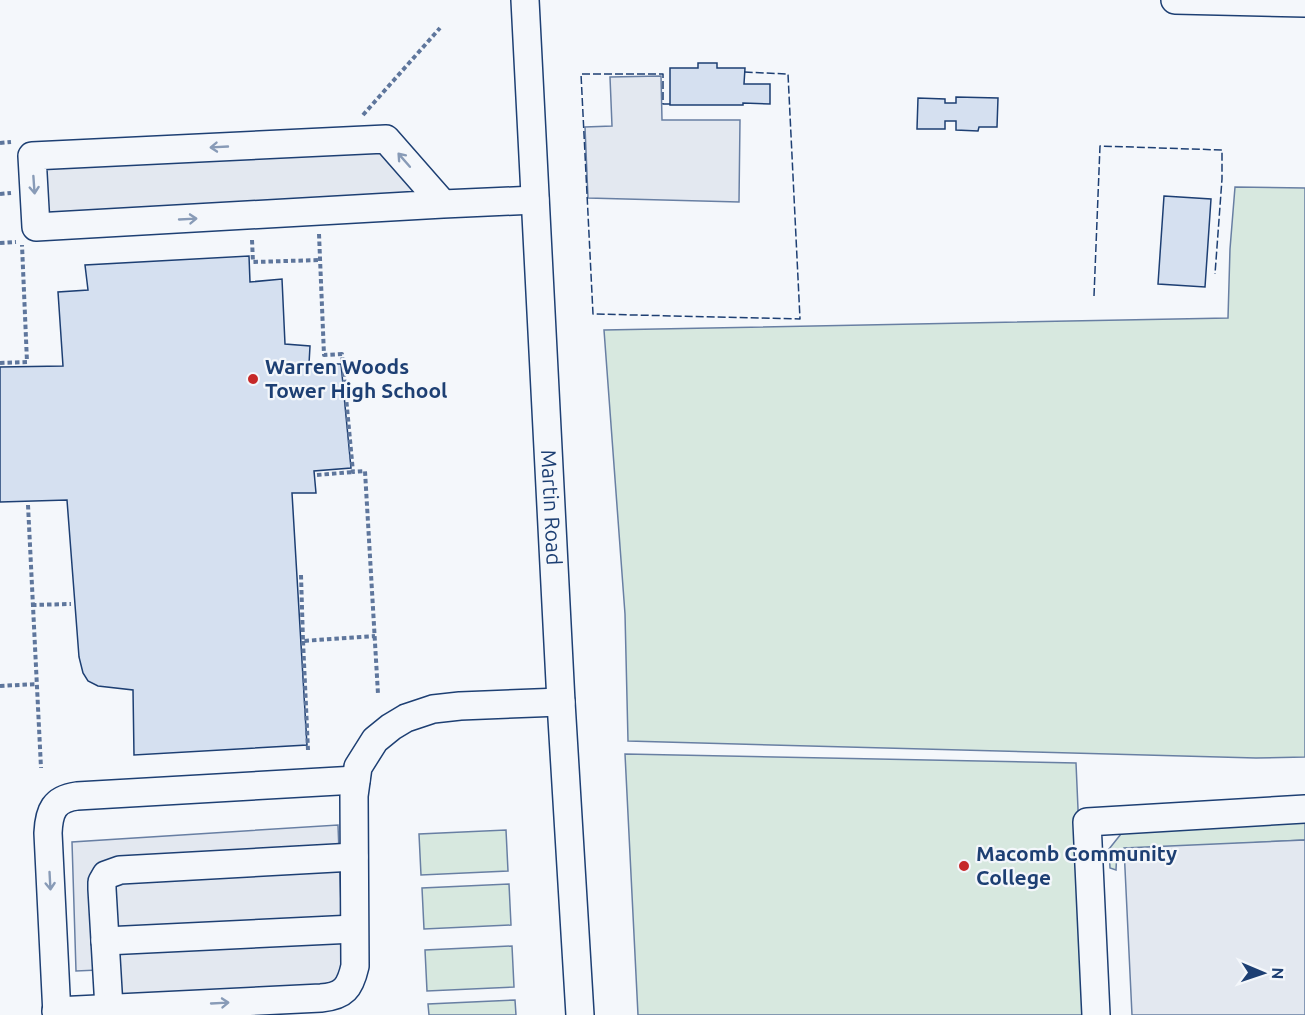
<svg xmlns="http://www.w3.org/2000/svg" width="1305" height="1015" font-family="Ubuntu,sans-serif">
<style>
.green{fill:#d7e8df;stroke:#687fa3;stroke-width:1.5}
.parking{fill:#e3e8f0;stroke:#687fa3;stroke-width:1.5}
.building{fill:#d5e0f0;stroke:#1d3f73;stroke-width:1.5}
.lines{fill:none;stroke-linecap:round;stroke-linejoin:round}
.minor-casing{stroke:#1d3f73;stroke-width:30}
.path{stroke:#5e769c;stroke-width:4;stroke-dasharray:4.5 3;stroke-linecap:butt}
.minor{stroke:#f4f7fb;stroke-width:27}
.fence{stroke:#1d3f73;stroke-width:1.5;stroke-dasharray:8 3;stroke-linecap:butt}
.oneway{stroke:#889bb7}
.poi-dot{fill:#c62828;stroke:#f4f7fb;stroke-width:2}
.labels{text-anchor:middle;stroke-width:4.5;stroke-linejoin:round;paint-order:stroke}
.poi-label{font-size:21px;font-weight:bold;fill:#1d3f73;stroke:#f4f7fb;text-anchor:start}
.street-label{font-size:21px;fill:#1d3f73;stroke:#f4f7fb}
</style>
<rect width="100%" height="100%" fill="#f4f7fb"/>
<g class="green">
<polygon points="1235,187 1305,188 1305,757 1256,758 628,741 625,614 604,330 1228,318 1230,249"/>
<polygon points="625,754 1076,763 1087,1015 638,1015"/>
<polygon points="1305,822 1305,840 1117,850 1116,870 1110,868 1109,849 1121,834 1133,831"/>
<polygon points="506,830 508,871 421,875 419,834"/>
<polygon points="509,884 511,925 424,929 422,888"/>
<polygon points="512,946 514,987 427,991 425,950"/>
<polygon points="515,1000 516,1015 429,1015 428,1004"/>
</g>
<g class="parking">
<polygon points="661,76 662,120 740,120 739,202 588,198 585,127 612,126 610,77"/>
<polygon points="381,131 420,199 29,235 23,148"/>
<polygon points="338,825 344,986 97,1001 98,970 76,971 72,842"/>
<polygon points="1305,840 1305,1015 1132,1015 1124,848"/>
</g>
<g class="building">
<polygon points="698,63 717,63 717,68 745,68 744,84 770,84 770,104 743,103 743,105 670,105 670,68 698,68"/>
<polygon points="956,97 998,98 997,127 979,127 978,131 956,130 956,121 945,121 945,129 917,129 918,98 945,99 945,103 956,103"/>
<polygon points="1164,196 1211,199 1205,287 1158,284"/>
<polygon points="249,256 250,282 282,279 285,344 310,346 309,364 341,364 351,468 314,471 316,493 292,493 307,745 134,755 133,690 98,686 88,681 83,673 79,657 67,500 0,502 0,367 63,366 58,292 88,290 85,265"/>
</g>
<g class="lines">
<g class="minor-casing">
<g id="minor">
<path id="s1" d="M525,0l36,702 19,313"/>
<polyline points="1175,0 1305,3"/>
<polyline points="443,204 386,139 32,156 36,227 443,204 535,200"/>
<polyline points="105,941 354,929"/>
<polyline points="109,1008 102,889 102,882 106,875 120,870 354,857"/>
<path d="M56,1011l265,-13c23,-2 29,-10 34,-32l-1,-170 4,-29 17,-27 16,-13 15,-9 27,-9 27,-3 101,-4"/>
<path d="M57,1015l-9,-182c1,-22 6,-34 29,-37l279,-16"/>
<polyline points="1096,1015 1087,822 1305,809"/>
</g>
</g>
<g class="path">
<polyline points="363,115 440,28"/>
<polyline points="0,143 11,142"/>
<polyline points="0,194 11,193"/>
<polyline points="319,234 324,355 342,354 353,472 365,471 378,694"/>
<polyline points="252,240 253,262 320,260"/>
<polyline points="0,243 16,242"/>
<polyline points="0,363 27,362 22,245"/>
<polyline points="317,475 353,472"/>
<polyline points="28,505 41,768"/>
<polyline points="301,575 303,641 375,636"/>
<polyline points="32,605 71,604"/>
<polyline points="303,641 308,750"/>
<polyline points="0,686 37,684"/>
</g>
<use href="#minor" class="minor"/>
<g class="fence">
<polyline points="670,104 663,104 663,74 581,74 593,314 800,319 788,74 744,72"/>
<polyline points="1094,296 1100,146 1222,150 1222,179 1215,274"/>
</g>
</g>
<defs><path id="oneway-shaft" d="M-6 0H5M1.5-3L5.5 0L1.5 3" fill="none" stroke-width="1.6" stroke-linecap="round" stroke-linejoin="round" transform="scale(1.5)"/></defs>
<g class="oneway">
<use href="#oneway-shaft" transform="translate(219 147) rotate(177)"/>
<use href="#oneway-shaft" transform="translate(404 160) rotate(-131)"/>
<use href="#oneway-shaft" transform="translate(34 185) rotate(86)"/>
<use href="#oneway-shaft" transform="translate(188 219) rotate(-3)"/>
<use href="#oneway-shaft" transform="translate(50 881) rotate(87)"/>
<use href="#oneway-shaft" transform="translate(220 1003) rotate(-3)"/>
</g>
<g class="poi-dot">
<circle cx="253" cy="379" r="6"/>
<circle cx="964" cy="866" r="6"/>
</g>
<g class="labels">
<g class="poi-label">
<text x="265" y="374">Warren Woods<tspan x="265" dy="24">Tower High School</tspan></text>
<text x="976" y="861">Macomb Community<tspan x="976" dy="24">College</tspan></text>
</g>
<g class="street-label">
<text dy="7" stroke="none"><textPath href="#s1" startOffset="508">Martin Road</textPath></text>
</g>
</g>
<g transform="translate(1263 973) rotate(92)" stroke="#f4f7fb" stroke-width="4.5" paint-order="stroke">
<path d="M0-4.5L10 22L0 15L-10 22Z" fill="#1d3f73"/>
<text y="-9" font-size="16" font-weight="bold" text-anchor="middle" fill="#1d3f73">N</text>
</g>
</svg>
